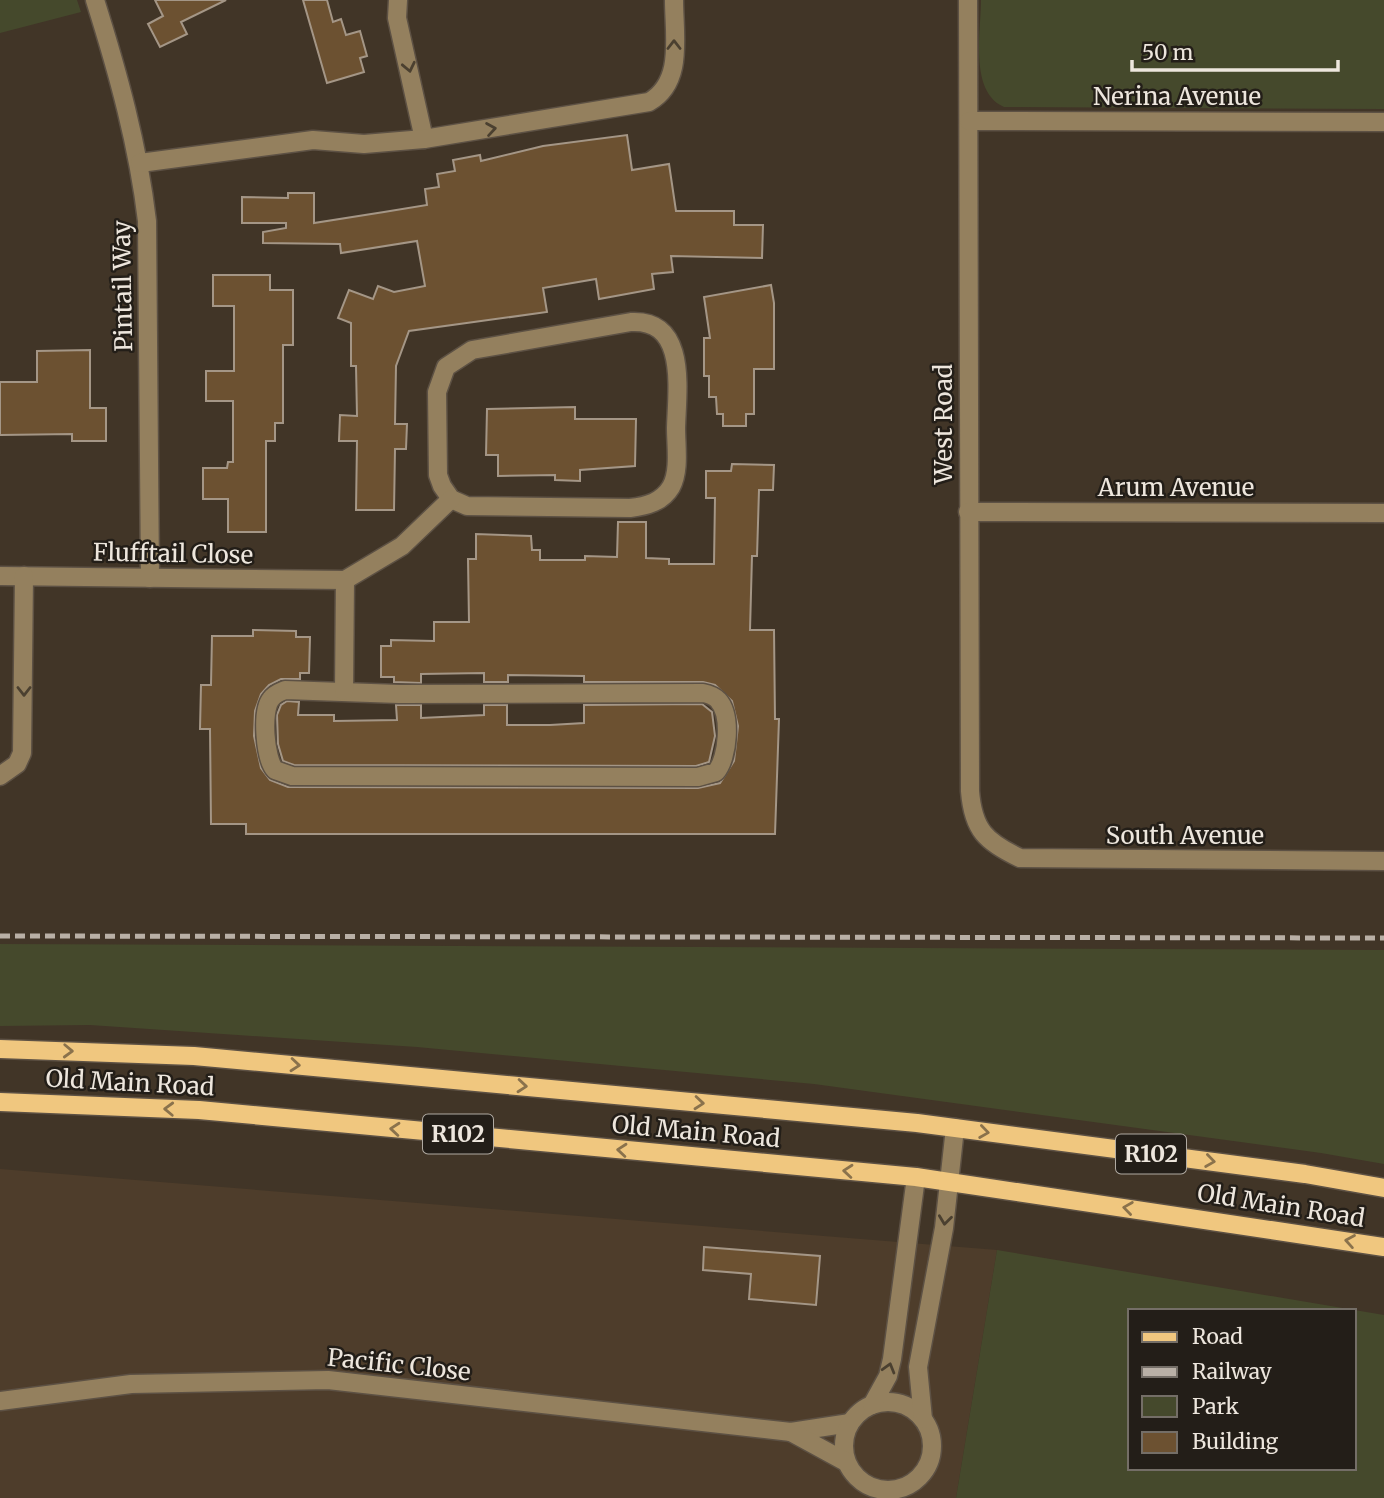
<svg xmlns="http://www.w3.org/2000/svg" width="1384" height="1498" font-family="Merriweather,serif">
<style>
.built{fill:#4e3d2b}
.green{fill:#45492c;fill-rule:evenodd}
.building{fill:#6c5131;stroke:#a49686;stroke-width:2}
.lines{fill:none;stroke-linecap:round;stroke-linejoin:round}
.minor-casing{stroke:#5d5144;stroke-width:21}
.major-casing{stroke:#5d5144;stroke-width:21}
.minor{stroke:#94805e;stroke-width:18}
.major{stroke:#f0c77f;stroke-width:18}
.rail{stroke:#b9b0a6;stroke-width:5;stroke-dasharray:10 5;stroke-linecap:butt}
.oneway{stroke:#4b4030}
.oneway2{stroke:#8a724c}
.labels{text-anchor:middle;stroke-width:5;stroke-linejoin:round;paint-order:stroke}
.shield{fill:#231e18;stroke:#b0aaa2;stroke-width:2}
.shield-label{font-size:23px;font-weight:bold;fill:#ede6dd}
.street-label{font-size:24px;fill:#ede6dd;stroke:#231e18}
</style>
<rect width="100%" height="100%" fill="#413527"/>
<polygon class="built" points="0,1169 997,1250 956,1498 0,1498"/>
<g class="green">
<polygon points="0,0 77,0 81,12 0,33"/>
<path d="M981,0h403v109l-380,-2c-35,-15 -23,-75 -23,-107z"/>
<polygon points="0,944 1384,950 1384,1164 1321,1153 814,1084 417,1047 90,1025 0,1026"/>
<path d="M997,1250l387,65v183h-428zM1130,1311h224v157h-224z"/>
</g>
<g class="building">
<polygon points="155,0 226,0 181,22 187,34 160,47 148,24 163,16"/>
<polygon points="303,0 327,0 333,22 341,19 346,35 360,31 367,56 360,58 364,72 327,83"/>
<polygon points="627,135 632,170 669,164 676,211 734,211 734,225 763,225 762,258 671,256 673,272 652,274 654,289 599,299 596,279 543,288 547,312 409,331 396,366 395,424 407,424 406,449 395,449 394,510 356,510 357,441 339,441 340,415 357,416 356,366 351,366 351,323 338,318 349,290 373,299 378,286 394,292 425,286 417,241 341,253 340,244 263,243 263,232 286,228 286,223 242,223 242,197 288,198 288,193 314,193 314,223 384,212 427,205 425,189 439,187 437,174 455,171 453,160 480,155 481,161 543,146"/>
<polygon points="213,275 270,275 270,290 293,290 293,345 283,345 283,423 275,423 275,441 266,441 266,532 228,532 228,499 203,499 203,468 227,468 228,462 233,462 233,401 206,401 206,371 234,371 234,306 213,306"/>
<polygon points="771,285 774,303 774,369 754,369 754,414 746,414 746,426 723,426 723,414 717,414 716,397 709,397 709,376 704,376 704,338 710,338 704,297"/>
<polygon points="90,350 90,408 106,408 106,441 72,441 72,434 0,435 0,382 37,382 37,351"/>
<polygon points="575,407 575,419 636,419 635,466 580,470 580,481 555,480 555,475 498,476 498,455 486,455 487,409"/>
<polygon points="732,464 774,465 773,490 759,490 757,556 752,556 750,630 774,630 775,719 779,719 775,834 246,834 246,824 211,824 210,729 200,729 201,685 211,685 212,636 253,636 253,630 296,631 296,637 310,637 309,673 300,673 300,679 281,679 269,685 261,694 255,711 254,736 261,768 270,780 288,787 698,788 720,783 734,761 738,726 732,701 715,685 703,682 584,682 584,676 508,675 508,682 484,682 484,673 421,674 421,683 394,682 394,677 381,677 381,646 391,646 391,640 434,641 434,622 469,622 468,559 476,559 476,534 531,536 532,550 540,550 540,560 585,560 585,556 617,557 618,522 646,522 646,558 669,559 669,564 714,564 715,498 706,498 706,471 731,471"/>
<polygon points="287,701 299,702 298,715 334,715 334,721 397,720 396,705 421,705 421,718 484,715 484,705 507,705 507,725 550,725 584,723 584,705 702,704 712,712 715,736 709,762 696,766 294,765 283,761 278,744 277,715 281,705"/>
<polygon points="704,1247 820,1256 816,1305 749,1299 751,1274 703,1270"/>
</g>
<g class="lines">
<g class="minor-casing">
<g id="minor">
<path d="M95,0c23,73 43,145 52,221l3,357"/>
<polyline points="398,0 397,18 424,139"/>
<path d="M968,0l2,791c3,39 16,51 50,67l364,3"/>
<polyline points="969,121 1384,122"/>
<path d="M140,163l173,-23 51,4 60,-5 225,-37c35,-20 25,-66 25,-102"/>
<path d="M631,322c57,-3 46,68 45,106 0,18 4,43 -5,59 -9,15 -24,19 -41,21l-163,-2 -16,-7 -9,-13 -4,-11 -1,-83 9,-25 26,-17z"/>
<polyline points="968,512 1384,513"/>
<polyline points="0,576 345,580 402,546 451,499"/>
<path d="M285,690l114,4 304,-1c5,1 11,3 15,7 14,15 10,58 -2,72l-18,5 -406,-1 -17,-6c-10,-11 -14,-59 -4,-71 3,-5 9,-7 14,-9z"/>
<polyline points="344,691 345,580"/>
<polyline points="0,776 17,764 22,753 24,576"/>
<polyline points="0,1401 131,1384 328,1380 791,1432 850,1423"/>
<circle cx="888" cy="1446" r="44"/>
<polyline points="872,1405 888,1376 892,1359 916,1177"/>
<polyline points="923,1419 918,1367 944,1228 955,1128"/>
<polyline points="791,1432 846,1462"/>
</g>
</g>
<g class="major-casing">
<g id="major">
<polyline points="0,1049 194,1056 917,1123 1305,1174 1384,1188"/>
<polyline points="0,1102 199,1110 916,1177 1384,1247"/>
</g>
</g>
<use href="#minor" class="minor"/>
<use href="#major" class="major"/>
<polyline class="rail" points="0,936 1384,938"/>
</g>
<defs><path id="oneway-chevron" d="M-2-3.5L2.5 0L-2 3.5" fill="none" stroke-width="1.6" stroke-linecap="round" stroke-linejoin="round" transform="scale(1.75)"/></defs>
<g class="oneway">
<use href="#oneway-chevron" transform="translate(674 45) rotate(-90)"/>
<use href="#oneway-chevron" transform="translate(409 67) rotate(78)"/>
<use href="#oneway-chevron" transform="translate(491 129) rotate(-9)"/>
<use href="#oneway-chevron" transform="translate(24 691) rotate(90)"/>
<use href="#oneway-chevron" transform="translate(945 1220) rotate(97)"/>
<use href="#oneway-chevron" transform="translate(889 1368) rotate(-74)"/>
</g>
<g class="oneway2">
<use href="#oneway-chevron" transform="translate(68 1051) rotate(2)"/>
<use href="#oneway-chevron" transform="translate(295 1065) rotate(5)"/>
<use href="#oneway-chevron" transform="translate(522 1086) rotate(5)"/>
<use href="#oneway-chevron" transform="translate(699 1103) rotate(5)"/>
<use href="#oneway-chevron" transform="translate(169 1109) rotate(-178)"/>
<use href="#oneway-chevron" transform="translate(395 1129) rotate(-175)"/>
<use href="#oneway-chevron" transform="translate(984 1132) rotate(8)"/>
<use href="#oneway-chevron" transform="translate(622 1150) rotate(-175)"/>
<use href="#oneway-chevron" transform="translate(1210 1161) rotate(8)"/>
<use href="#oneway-chevron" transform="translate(848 1171) rotate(-175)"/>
<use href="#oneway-chevron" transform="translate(1128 1208) rotate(-172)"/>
<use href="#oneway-chevron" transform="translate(1350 1241) rotate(-170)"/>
</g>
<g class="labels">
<g class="shield">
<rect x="423" y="1114.5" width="70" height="39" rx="5"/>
<rect x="1116" y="1134.5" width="70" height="39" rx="5"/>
</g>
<g class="shield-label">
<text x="458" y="1142">R102</text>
<text x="1151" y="1162">R102</text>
</g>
<g class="street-label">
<text x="1177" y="105">Nerina Avenue</text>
<text transform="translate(123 286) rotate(-91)" y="8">Pintail Way</text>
<text transform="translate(944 424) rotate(-90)" y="8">West Road</text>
<text x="1176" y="496">Arum Avenue</text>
<text transform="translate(173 554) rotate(1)" y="8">Flufftail Close</text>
<text x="1185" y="844">South Avenue</text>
<text transform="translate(130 1083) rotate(3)" y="8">Old Main Road</text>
<text transform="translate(696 1132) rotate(5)" y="8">Old Main Road</text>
<text transform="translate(1281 1206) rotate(9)" y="8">Old Main Road</text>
<text transform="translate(399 1365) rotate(6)" y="8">Pacific Close</text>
</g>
</g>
<rect x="1128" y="1309" width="228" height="161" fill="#231e18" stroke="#746e67" stroke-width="2"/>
<rect x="1142" y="1332" width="35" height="10" fill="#f0c77f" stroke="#746e67" stroke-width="2"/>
<text x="1192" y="1344" font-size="21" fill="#ede6dd">Road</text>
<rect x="1142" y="1367" width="35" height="10" fill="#b9b0a6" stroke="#746e67" stroke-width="2"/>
<text x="1192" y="1379" font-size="21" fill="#ede6dd">Railway</text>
<rect x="1142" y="1396" width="35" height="21" fill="#45492c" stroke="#746e67" stroke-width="2"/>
<text x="1192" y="1414" font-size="21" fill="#ede6dd">Park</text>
<rect x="1142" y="1432" width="35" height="21" fill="#6c5131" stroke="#746e67" stroke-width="2"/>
<text x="1192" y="1449" font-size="21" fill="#ede6dd">Building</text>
<path d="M1132 60v10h206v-10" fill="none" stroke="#ede6dd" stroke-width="3.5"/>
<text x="1142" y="60" font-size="21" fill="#ede6dd" stroke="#231e18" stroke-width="5" paint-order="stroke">50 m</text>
</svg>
